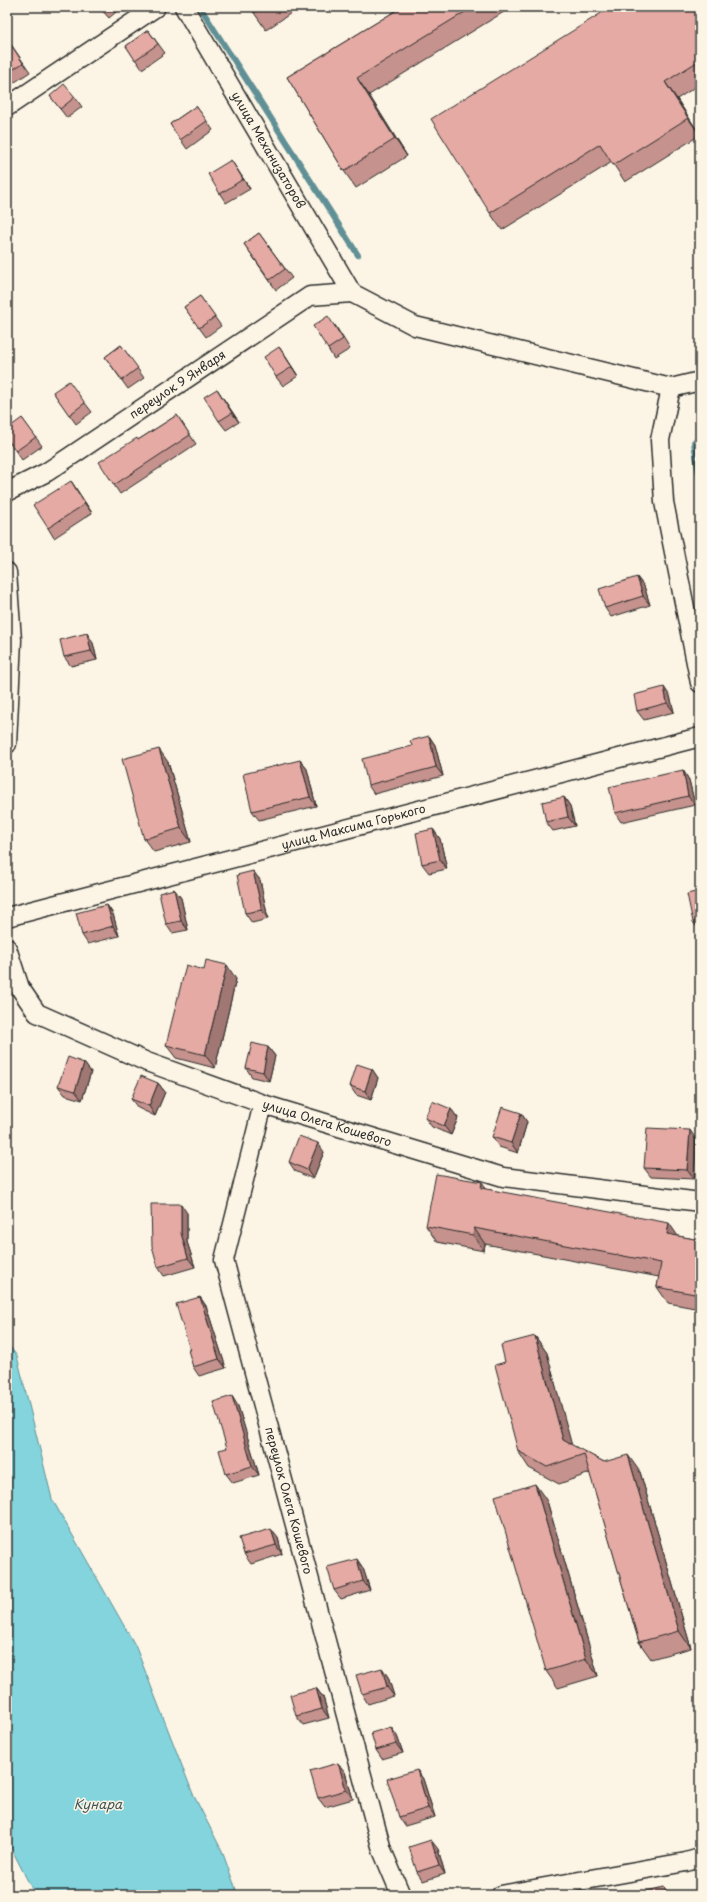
<svg xmlns="http://www.w3.org/2000/svg" width="707" height="1902" font-family="'Playpen Sans',sans-serif">
<style>
.water{fill:#83d4dd;stroke:#609096}
.lines{fill:none;stroke-linecap:round;stroke-linejoin:round}
.stream{stroke:#609096;stroke-width:6}
.street-casing{stroke:#2b2b2b;stroke-width:21}
.street{stroke:#fcf5e5;stroke-width:18}
.wall{fill:#c5928d;stroke:#2b2b2b}
.shaded-wall{fill:#a07773;stroke:#2b2b2b}
.building{fill:#e5aaa4;stroke:#2b2b2b}
.labels{text-anchor:middle;stroke-width:3;stroke-linejoin:round;paint-order:stroke}
.street-label{font-size:12px;fill:#2b2b2b;stroke:#fcf5e5}
.water-label{font-size:13px;font-style:italic;fill:#415558;stroke:#fcf5e5}
</style>
<rect width="100%" height="100%" fill="#fcf5e5"/>
<filter id="ink" filterUnits="userSpaceOnUse"><feTurbulence type="fractalNoise" baseFrequency=".025" numOctaves="2"/><feDisplacementMap in="SourceGraphic" scale="8" xChannelSelector="R" yChannelSelector="G"/><feConvolveMatrix kernelMatrix="1 2 1 2 8 2 1 2 1" color-interpolation-filters="sRGB"/></filter>
<g filter="url(#ink)">
<polygon class="water" points="7,1343 17,1356 52,1499 135,1645 193,1794 222,1851 238,1895 35,1895 7,1840"/>
<g class="lines">
<g class="stream">
<polyline points="200,7 358,255"/>
<polyline points="700,438 694,442 700,482"/>
</g>
<g class="street-casing">
<g id="street">
<path id="s1" d="M184,7l168,286"/>
<polyline points="7,107 156,7"/>
<polyline points="352,293 415,326 671,388 700,381"/>
<polyline points="671,388 660,440 664,502 700,683"/>
<path id="s2" d="M7,492l40,-20 263,-176 42,-3"/>
<polyline points="7,572 12,640 7,744"/>
<path id="s3" d="M7,917l693,-180"/>
<path id="s4" d="M7,948l13,40 17,25 110,49 116,42 240,73 197,25"/>
<path id="s5" d="M263,1104l-39,156 158,590 19,45"/>
<polyline points="501,1895 686,1862 700,1858"/>
</g>
</g>
<use href="#street" class="street"/>
</g>
<g class="wall">
<polygon points="99,7 122,7 109,18"/>
<polygon points="250,7 300,7 266,30"/>
<polygon points="402,7 505,7 507,10 369,95 407,156 356,188 344,171 287,77"/>
<polygon points="700,7 700,84 677,99 700,135 625,182 612,162 502,230 490,213"/>
<polygon points="148,30 165,53 142,69 126,46"/>
<polygon points="7,40 8,40 30,72 9,86 7,83"/>
<polygon points="50,96 75,97 82,107 67,118"/>
<polygon points="196,106 213,130 187,149 170,124"/>
<polygon points="7,152 12,159 7,163"/>
<polygon points="237,169 250,189 226,203 220,194"/>
<polygon points="259,233 292,278 276,290 244,244"/>
<polygon points="200,296 221,326 206,337 184,307"/>
<polygon points="335,325 350,349 334,359 328,349"/>
<polygon points="121,345 144,378 128,389 105,357"/>
<polygon points="279,347 298,376 283,386 276,377"/>
<polygon points="217,389 239,422 226,430 219,421"/>
<polygon points="53,392 85,403 92,412 76,424"/>
<polygon points="177,415 196,444 120,494 114,485 138,440"/>
<polygon points="22,418 42,446 22,460 7,439"/>
<polygon points="71,481 92,513 54,538 48,528"/>
<polygon points="644,586 650,605 611,617 605,608"/>
<polygon points="93,643 97,660 71,666 64,657"/>
<polygon points="670,696 674,712 644,720 637,711"/>
<polygon points="429,736 435,745 443,776 374,794 368,785 412,746"/>
<polygon points="300,760 307,769 316,806 259,820 252,811"/>
<polygon points="168,762 191,842 154,852 144,839"/>
<polygon points="683,770 689,780 695,805 621,822 615,813"/>
<polygon points="564,797 570,806 575,826 553,831 546,822"/>
<polygon points="433,829 440,839 447,869 429,873 422,864"/>
<polygon points="253,871 260,880 268,919 252,923 245,913"/>
<polygon points="174,889 181,898 188,930 172,933 166,924"/>
<polygon points="700,891 700,931 693,922"/>
<polygon points="107,905 113,914 119,936 88,944 82,935"/>
<polygon points="236,979 215,1068 176,1058 166,1045"/>
<polygon points="268,1047 275,1056 269,1081 252,1077 246,1068"/>
<polygon points="84,1063 91,1072 82,1100 65,1095 58,1086"/>
<polygon points="372,1069 378,1078 371,1100 356,1095 350,1086"/>
<polygon points="158,1083 165,1092 155,1116 138,1108 131,1099"/>
<polygon points="451,1109 458,1118 451,1135 432,1127 425,1118"/>
<polygon points="521,1113 527,1122 518,1153 499,1147 492,1137"/>
<polygon points="696,1139 694,1179 651,1177 644,1168"/>
<polygon points="324,1152 313,1179 295,1171 289,1162"/>
<polygon points="487,1189 678,1236 700,1240 700,1309 668,1303 657,1287 659,1277 485,1244 484,1251 437,1242 426,1226"/>
<polygon points="187,1213 187,1242 195,1267 164,1276 158,1267"/>
<polygon points="200,1297 206,1306 226,1368 199,1376 193,1367 190,1350"/>
<polygon points="535,1336 547,1353 571,1445 604,1462 640,1472 691,1648 651,1659 639,1642 590,1473 559,1484 529,1468 518,1451"/>
<polygon points="238,1406 259,1475 233,1483 226,1474 227,1448"/>
<polygon points="547,1501 598,1676 558,1688 546,1671"/>
<polygon points="278,1538 282,1554 251,1564 244,1554"/>
<polygon points="363,1568 370,1590 341,1599 334,1590"/>
<polygon points="382,1668 388,1677 394,1696 368,1704 362,1694"/>
<polygon points="316,1688 323,1697 329,1718 303,1725 296,1716"/>
<polygon points="397,1736 403,1753 382,1759 376,1750"/>
<polygon points="417,1770 423,1779 435,1817 405,1826 399,1817"/>
<polygon points="345,1772 353,1799 325,1807 318,1798"/>
<polygon points="438,1849 445,1874 423,1881 417,1872"/>
</g>
<g class="shaded-wall">
<polygon points="357,78 369,95 407,156 395,139"/>
<polygon points="665,82 677,99 700,135 688,118"/>
<polygon points="231,160 237,169 250,189 243,179"/>
<polygon points="279,347 286,357 298,376 292,367"/>
<polygon points="217,389 239,422 232,413"/>
<polygon points="71,481 77,490 92,513 85,504"/>
<polygon points="637,577 644,586 650,605 643,596"/>
<polygon points="87,633 93,643 97,660 91,651"/>
<polygon points="664,687 670,696 674,712 667,703"/>
<polygon points="429,736 435,745 443,776 436,767"/>
<polygon points="159,749 168,762 191,842 181,828"/>
<polygon points="300,760 307,769 316,806 310,797"/>
<polygon points="683,770 689,780 695,805 688,796"/>
<polygon points="564,797 570,806 575,826 568,817"/>
<polygon points="433,829 440,839 447,869 440,860"/>
<polygon points="253,871 260,880 268,919 262,910"/>
<polygon points="174,889 181,898 188,930 181,921"/>
<polygon points="107,905 113,914 119,936 113,926"/>
<polygon points="227,965 236,979 215,1068 205,1055"/>
<polygon points="268,1047 275,1056 269,1081 263,1072"/>
<polygon points="84,1063 91,1072 82,1100 75,1091"/>
<polygon points="7,1066 8,1077 7,1075"/>
<polygon points="372,1069 378,1078 371,1100 365,1091"/>
<polygon points="158,1083 165,1092 155,1116 149,1106"/>
<polygon points="451,1109 458,1118 451,1135 444,1126"/>
<polygon points="521,1113 527,1122 518,1153 511,1143"/>
<polygon points="690,1130 696,1139 694,1179 687,1170"/>
<polygon points="318,1143 324,1152 313,1179 307,1170"/>
<polygon points="482,1182 493,1198 481,1188"/>
<polygon points="181,1204 187,1213 187,1242 195,1267 188,1258 181,1233"/>
<polygon points="669,1223 680,1239 667,1234"/>
<polygon points="474,1228 485,1244 484,1251 473,1235"/>
<polygon points="200,1297 206,1306 226,1368 219,1359"/>
<polygon points="535,1336 547,1353 575,1457 563,1440"/>
<polygon points="232,1396 238,1406 259,1475 252,1466"/>
<polygon points="628,1455 640,1472 691,1648 679,1631"/>
<polygon points="535,1484 547,1501 598,1676 586,1659"/>
<polygon points="271,1529 278,1538 282,1554 276,1545"/>
<polygon points="357,1559 363,1568 370,1590 363,1581"/>
<polygon points="382,1668 388,1677 394,1696 387,1687"/>
<polygon points="316,1688 323,1697 329,1718 322,1709"/>
<polygon points="391,1727 397,1736 403,1753 396,1744"/>
<polygon points="338,1763 345,1772 353,1799 346,1790"/>
<polygon points="417,1770 423,1779 435,1817 428,1808"/>
<polygon points="431,1840 438,1849 445,1874 439,1865"/>
<polygon points="664,1887 670,1895 667,1895"/>
</g>
<g class="building">
<polygon points="101,7 105,7 103,9"/>
<polygon points="250,7 263,7 254,13"/>
<polygon points="402,7 473,7 357,78 395,139 344,171 287,77"/>
<polygon points="611,7 700,7 700,60 665,82 688,118 613,165 600,144 490,213 431,119"/>
<polygon points="148,30 158,44 135,60 126,46"/>
<polygon points="7,40 8,40 23,63 7,73"/>
<polygon points="64,84 75,97 60,109 50,96"/>
<polygon points="196,106 207,121 180,140 170,124"/>
<polygon points="231,160 243,179 220,194 208,174"/>
<polygon points="259,233 285,269 270,280 244,244"/>
<polygon points="200,296 215,317 199,328 184,307"/>
<polygon points="328,316 343,339 328,349 313,326"/>
<polygon points="121,345 138,368 122,380 105,357"/>
<polygon points="279,347 292,367 276,377 264,357"/>
<polygon points="69,381 85,403 69,415 53,392"/>
<polygon points="217,389 232,413 219,421 204,397"/>
<polygon points="177,415 190,435 114,485 99,462 137,438 138,440"/>
<polygon points="22,418 36,437 16,451 7,439 7,429"/>
<polygon points="71,481 85,504 48,528 33,505"/>
<polygon points="637,577 643,596 605,608 599,589"/>
<polygon points="87,633 91,651 64,657 60,640"/>
<polygon points="664,687 667,703 637,711 634,695"/>
<polygon points="429,736 436,767 368,785 362,759 412,746 410,741"/>
<polygon points="159,749 181,828 144,839 122,759"/>
<polygon points="300,760 310,797 252,811 243,774"/>
<polygon points="683,770 688,796 615,813 609,787"/>
<polygon points="564,797 568,817 546,822 542,802"/>
<polygon points="433,829 440,860 422,864 416,833"/>
<polygon points="253,871 262,910 245,913 237,875"/>
<polygon points="174,889 181,921 166,924 159,893"/>
<polygon points="700,891 700,921 693,922 687,894"/>
<polygon points="107,905 113,926 82,935 76,913"/>
<polygon points="206,960 227,965 205,1055 166,1045 186,965 204,970"/>
<polygon points="252,1043 268,1047 263,1072 246,1068"/>
<polygon points="68,1057 84,1063 75,1091 58,1086"/>
<polygon points="357,1064 372,1069 365,1091 350,1086"/>
<polygon points="141,1076 158,1083 149,1106 131,1099"/>
<polygon points="432,1101 451,1109 444,1126 425,1118"/>
<polygon points="502,1107 521,1113 511,1143 492,1137"/>
<polygon points="647,1128 690,1130 687,1170 644,1168"/>
<polygon points="299,1136 318,1143 307,1170 289,1162"/>
<polygon points="436,1174 482,1182 481,1188 669,1223 667,1234 700,1240 700,1295 657,1287 661,1263 474,1228 473,1235 426,1226"/>
<polygon points="151,1204 181,1204 181,1233 188,1258 158,1267 152,1246"/>
<polygon points="200,1297 219,1359 193,1367 188,1350 190,1350 176,1304"/>
<polygon points="535,1336 563,1440 604,1462 628,1455 679,1631 639,1642 584,1454 547,1467 518,1451 495,1365 505,1362 501,1345"/>
<polygon points="232,1396 252,1466 226,1474 219,1450 227,1448 213,1402"/>
<polygon points="535,1484 586,1659 546,1671 495,1496"/>
<polygon points="271,1529 276,1545 244,1554 239,1538"/>
<polygon points="357,1559 363,1581 334,1590 327,1567"/>
<polygon points="382,1668 387,1687 362,1694 356,1675"/>
<polygon points="316,1688 322,1709 296,1716 290,1695"/>
<polygon points="391,1727 396,1744 376,1750 371,1733"/>
<polygon points="338,1763 346,1790 318,1798 310,1771"/>
<polygon points="417,1770 428,1808 399,1817 387,1779"/>
<polygon points="431,1840 439,1865 417,1872 409,1847"/>
<polygon points="664,1887 667,1895 647,1895 646,1891"/>
</g>
</g>
<g class="labels">
<g class="street-label">
<text dy="4" stroke="none"><textPath href="#s1" startOffset="166">улица Механизаторов</textPath></text>
<text dy="4" stroke="none"><textPath href="#s2" startOffset="202">переулок 9 Января</textPath></text>
<text dy="4" stroke="none"><textPath href="#s3" startOffset="358">улица Максима Горького</textPath></text>
<text dy="4" stroke="none"><textPath href="#s4" startOffset="383">улица Олега Кошевого</textPath></text>
<text dy="4" stroke="none"><textPath href="#s5" startOffset="410">переулок Олега Кошевого</textPath></text>
</g>
<g class="water-label">
<text x="98" y="1809">Кунара</text>
</g>
</g>
<rect width="707" height="1902" fill="none" stroke="#fcf5e5" stroke-width="24"/>
<rect x="12" y="12" width="683" height="1878" fill="none" stroke="#2b2b2b" stroke-width="1.5" filter="url(#ink)"/>
</svg>
